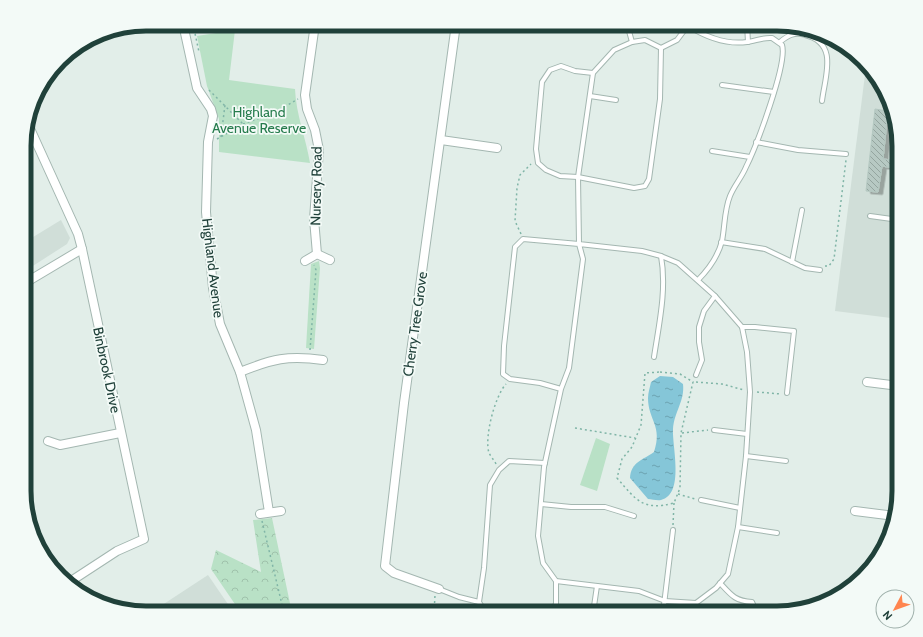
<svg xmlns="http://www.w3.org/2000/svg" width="923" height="637" font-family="Cabin,sans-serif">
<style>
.built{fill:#d0ded8}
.green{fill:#b9e1c6}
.forest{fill:url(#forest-crowns)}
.water{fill:url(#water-ripples)}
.building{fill:url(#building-back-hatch);stroke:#b4c8c1;filter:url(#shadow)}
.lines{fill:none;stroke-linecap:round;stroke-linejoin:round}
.lane-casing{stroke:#a4b7b1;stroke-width:6}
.street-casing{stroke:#a4b7b1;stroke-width:10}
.path{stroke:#80b5a7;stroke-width:1.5;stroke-dasharray:2 3;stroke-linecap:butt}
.lane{stroke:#fff;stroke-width:4}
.street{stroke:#fff;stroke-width:8}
.labels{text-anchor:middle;stroke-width:3.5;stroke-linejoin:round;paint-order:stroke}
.park-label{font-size:14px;fill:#267c4d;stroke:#f3faf7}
.street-label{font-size:14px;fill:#20413a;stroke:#f3faf7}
.rim{fill:none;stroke:#20413a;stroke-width:5}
</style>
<defs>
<pattern id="forest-crowns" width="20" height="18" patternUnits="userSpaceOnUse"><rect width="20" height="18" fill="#b9e1c6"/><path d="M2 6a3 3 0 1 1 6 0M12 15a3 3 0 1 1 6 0" fill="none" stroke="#9fc2ab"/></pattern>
<pattern id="water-ripples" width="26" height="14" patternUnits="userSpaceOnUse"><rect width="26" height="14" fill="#85c6d8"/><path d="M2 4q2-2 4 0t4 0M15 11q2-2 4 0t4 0" fill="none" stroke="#6ca2b0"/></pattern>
<pattern id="building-back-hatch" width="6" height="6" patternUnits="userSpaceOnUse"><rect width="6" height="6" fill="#b7c9c3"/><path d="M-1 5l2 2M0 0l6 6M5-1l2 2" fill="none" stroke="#94a59f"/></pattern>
<filter id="shadow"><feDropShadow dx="4.5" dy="2.5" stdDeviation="0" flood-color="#0004"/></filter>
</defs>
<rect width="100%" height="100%" fill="#e2eee9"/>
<g class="built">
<polygon points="866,67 886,92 899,138 899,319 835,311"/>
<polygon points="61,220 70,238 67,244 25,271 25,242"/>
<polygon points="208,575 234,613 150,613"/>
</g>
<g class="green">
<path d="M235,30l-6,50 66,9c1,26 11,49 15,74l-91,-11v-33l-12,-33 -10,-50z"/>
<polygon points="319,261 320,268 314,349 306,348 311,264"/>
<polygon points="596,438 610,444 597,491 580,485"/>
</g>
<polygon class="forest" points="272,518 291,608 302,613 241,613 211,569 216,550 261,572 253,520"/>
<path class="water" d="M660,376l13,1 10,7c2,17 -9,28 -10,45 -1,18 12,65 -12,71 -4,1 -9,-1 -13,-1l-18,-21c1,-16 13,-18 24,-26 9,-26 -6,-32 -6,-54 0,-5 2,-11 3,-16z"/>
<polygon class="building" points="875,109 888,111 883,159 899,161 899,169 882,166 878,192 866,191"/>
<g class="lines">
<g class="lane-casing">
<g id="lane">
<polyline points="627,24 632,42"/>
<polyline points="747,24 748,42"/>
<path d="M688,26c18,11 38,19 59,16 8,-1 17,-5 25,-4l10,7c6,18 -26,102 -36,122 -4,10 -12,19 -16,29 -6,15 -5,30 -8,45 -4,15 -13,28 -24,39"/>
<path d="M780,42c8,-7 15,-10 25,-7 34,8 20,41 17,66"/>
<polyline points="593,73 575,71 561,66 550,70 542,82 536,149 538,163 546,170 560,176 578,177 634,188 645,186 649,179 660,99 661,48"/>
<polyline points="722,85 774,92"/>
<polyline points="590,96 616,100"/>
<polyline points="756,142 798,150 846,154"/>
<polyline points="712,151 750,157"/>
<polyline points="870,216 899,220"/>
<polyline points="721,242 765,249 805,268 820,270"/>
<polyline points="792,262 802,210"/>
<polyline points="742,327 755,327 794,331 787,393"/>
<path d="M654,357c5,-33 13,-68 7,-101"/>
<polyline points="696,375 702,360 699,342 699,327 704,311 715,296"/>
<polyline points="561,389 540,383 510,379 503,374 504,346 515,247 523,239 579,244 642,251 661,256 678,263 715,296 742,327 747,352 750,392 746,456 738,527 728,574 716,588 696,603 665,601 639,591 556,581 543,563 538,536 544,467 561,389 569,368 583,259 579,244 578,177 593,73 614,50 632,42 645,40 661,48 677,40 689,24"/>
<polyline points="714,430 747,434"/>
<polyline points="746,456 786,461"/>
<polyline points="701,500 740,508"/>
<polyline points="541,504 571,507 605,507 634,516"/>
<polyline points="738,527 777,533"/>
<path d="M720,583c11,12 15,18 32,19l5,11"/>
<polyline points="439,589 459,597 479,602"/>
<polyline points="486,613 479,602 484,568 490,485 499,470 509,461 545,463"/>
<polyline points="550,613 556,604 556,581"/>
<polyline points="593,613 597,586"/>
<polyline points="663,613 673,530"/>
</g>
</g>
<g class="street-casing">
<g id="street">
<polyline points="183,24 197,88 211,109 213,116 208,142 206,212 213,288 220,324 240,372 256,430 269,512"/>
<polyline points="315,24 305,95 307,109 315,130 319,150 314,219 317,254"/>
<polyline points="27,122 78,234 82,249 144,539 117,551 68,583"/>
<polyline points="441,140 497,148"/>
<polyline points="305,261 317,254 330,260"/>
<polyline points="25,283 82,249"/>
<path d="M240,372c32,-13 48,-17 83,-12"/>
<polyline points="867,382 899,386"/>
<polyline points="48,441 60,445 120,433"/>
<polyline points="855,511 895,516"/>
<polyline points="260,514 281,511"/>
<polyline points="439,589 394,573 385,566 404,403 456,24"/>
</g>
</g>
<g class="path">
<polyline points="193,24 199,52"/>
<polyline points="767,31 785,30"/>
<polyline points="209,90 243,124"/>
<polyline points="221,137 225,105"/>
<polyline points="217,139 243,124 274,113 298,99"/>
<polyline points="521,234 515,221 517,188 520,175 531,164"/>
<polyline points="825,266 829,266 834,259 846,160"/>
<polyline points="310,350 316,270 314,265"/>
<path d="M660,372l20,2 13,8 -12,51 -1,55 -6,15c-31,8 -37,-2 -57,-25l5,-19 10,-12 9,-22 4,-52z"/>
<polyline points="696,382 722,384 744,390"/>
<polyline points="757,392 781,394"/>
<polyline points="575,428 635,438"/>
<polyline points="682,433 708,430"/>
<path d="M496,464c-2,-4 -5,-7 -7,-11 -5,-16 6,-57 17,-69"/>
<polyline points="678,494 695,499"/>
<polyline points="262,521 284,613"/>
<polyline points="673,525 674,503"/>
<polyline points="434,613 435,595"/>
</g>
<use href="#lane" class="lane"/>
<use href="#street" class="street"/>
</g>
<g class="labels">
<g class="park-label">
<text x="259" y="117">Highland<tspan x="259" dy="16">Avenue Reserve</tspan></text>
</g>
<g class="street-label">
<text transform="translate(316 186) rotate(-89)" y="5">Nursery Road</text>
<text transform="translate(213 268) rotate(83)" y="5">Highland Avenue</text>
<text transform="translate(415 324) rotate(-82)" y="5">Cherry Tree Grove</text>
<text transform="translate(107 370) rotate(78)" y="5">Binbrook Drive</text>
</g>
</g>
<path d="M0 0H923V637H0ZM146 31H777A115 115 0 0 1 892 146V491A115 115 0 0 1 777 606H146A115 115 0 0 1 31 491V146A115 115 0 0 1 146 31Z" fill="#f3faf7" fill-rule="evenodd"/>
<path class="rim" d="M146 31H777A115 115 0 0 1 892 146V491A115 115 0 0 1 777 606H146A115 115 0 0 1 31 491V146A115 115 0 0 1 146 31Z"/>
<g transform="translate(895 609) rotate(229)"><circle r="19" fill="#f3faf7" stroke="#9fb0ab"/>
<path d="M0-3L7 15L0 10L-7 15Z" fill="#ff854f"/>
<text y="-6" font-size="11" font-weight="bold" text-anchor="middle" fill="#20413a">N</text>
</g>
</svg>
